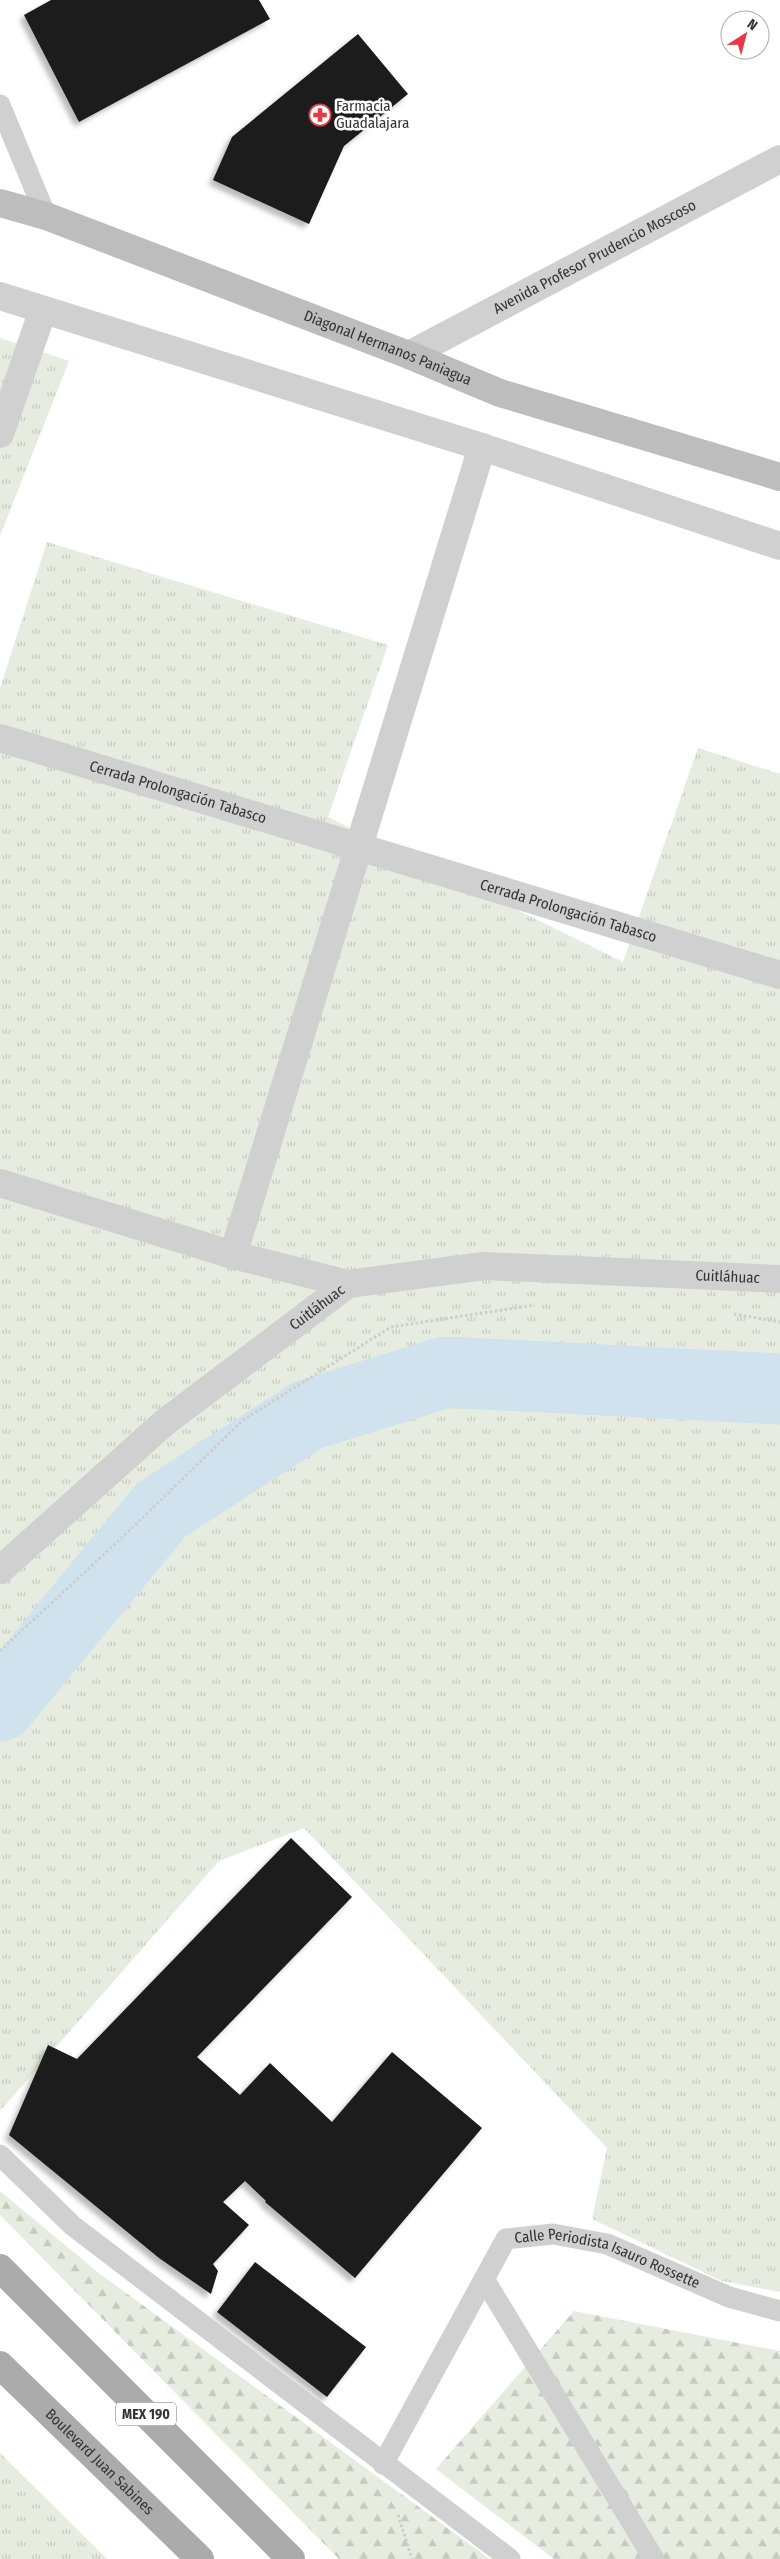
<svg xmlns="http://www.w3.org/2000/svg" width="780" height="2559" font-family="'Fira Sans Condensed',sans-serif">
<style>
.forest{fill:url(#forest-firs)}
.park{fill:url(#park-tufts)}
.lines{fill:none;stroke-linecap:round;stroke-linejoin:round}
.river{stroke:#cfe2ee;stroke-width:71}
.building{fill:#1a1a1a;filter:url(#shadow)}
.path{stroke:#cdcdcd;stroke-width:3;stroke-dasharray:2.5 2.5;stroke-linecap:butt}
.lane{stroke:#d0d0d0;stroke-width:21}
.street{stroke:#d0d0d0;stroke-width:28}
.secondary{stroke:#bdbdbd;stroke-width:28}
.primary{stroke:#ababab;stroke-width:28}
.labels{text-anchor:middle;stroke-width:5;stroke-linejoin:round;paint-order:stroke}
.shield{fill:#fff;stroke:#707070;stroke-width:1}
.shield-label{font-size:14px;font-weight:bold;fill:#333}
.poi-label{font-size:15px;fill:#333;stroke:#fff;text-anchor:start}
.street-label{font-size:15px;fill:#333;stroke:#fff}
</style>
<defs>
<pattern id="forest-firs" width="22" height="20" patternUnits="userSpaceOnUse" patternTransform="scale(1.25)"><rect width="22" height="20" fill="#e6ecdf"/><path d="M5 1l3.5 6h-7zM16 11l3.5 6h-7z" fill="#c6cbc0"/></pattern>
<pattern id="park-tufts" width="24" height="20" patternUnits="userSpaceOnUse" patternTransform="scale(1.25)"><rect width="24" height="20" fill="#e6ecdf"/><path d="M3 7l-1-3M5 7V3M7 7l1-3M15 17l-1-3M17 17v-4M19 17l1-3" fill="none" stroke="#c6cbc0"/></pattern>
<filter id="shadow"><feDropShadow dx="-4.5" dy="4.5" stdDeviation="2.5" flood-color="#0004"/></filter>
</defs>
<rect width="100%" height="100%" fill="#fff"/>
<g class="forest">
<polygon points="0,2191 100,2274 490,2559 339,2559 0,2215"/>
<polygon points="574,2311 780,2351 780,2559 554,2559 436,2469"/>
</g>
<g class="park">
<polygon points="0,338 69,361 0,536"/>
<polygon points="47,542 388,645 328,817 623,962 698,748 780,774 780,2292 722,2281 592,2219 607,2148 304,1828 219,1861 0,2111 0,688"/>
<polygon points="0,2453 107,2559 0,2559"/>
</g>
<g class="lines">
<polyline class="river" points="0,1706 161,1510 308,1415 446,1372 780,1389"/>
</g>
<g class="building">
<polygon points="51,0 259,0 270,19 79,122 24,15"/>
<polygon points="358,34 408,94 344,146 309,224 213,180 232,137"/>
<polygon points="291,1838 352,1897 197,2057 240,2095 270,2063 332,2122 392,2052 482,2128 355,2278 265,2202 266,2201 245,2181 223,2202 249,2225 213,2264 218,2271 211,2294 159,2258 9,2135 48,2045 77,2059"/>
<polygon points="255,2262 366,2347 327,2397 217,2312"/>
</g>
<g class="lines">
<g class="path">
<polyline points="734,1314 780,1322"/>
<polyline points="0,1651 128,1532 243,1420 391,1327 535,1305"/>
<polyline points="398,2515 412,2559"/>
</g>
<g class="lane">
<polyline points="0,105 46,216"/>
<polyline points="0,2155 73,2226 510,2559"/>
<polyline points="484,2279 654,2559"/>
<path id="s1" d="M383,2464l123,-225 47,-5 54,10 122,53 51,14"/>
</g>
<g class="street">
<polyline points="0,296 482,447 780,546"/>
<path id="s2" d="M409,355l371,-196"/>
<polyline points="0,434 43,310"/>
<path id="s3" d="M0,738l780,237"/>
<polyline points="0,1183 233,1255 348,1284"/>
<polyline points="233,1255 482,447"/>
<path id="s4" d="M0,1570l164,-147 184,-139 136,-18 296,13"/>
</g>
<path class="secondary" id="s5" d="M0,203l46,13 363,139 91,38 280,84"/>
<g class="primary">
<polyline points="0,2268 291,2559"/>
<path id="s6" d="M0,2365l200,194"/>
</g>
</g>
<defs>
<g id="pharmacy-ring" transform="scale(1.125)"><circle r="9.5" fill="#fff" stroke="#e63946" stroke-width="1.5"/><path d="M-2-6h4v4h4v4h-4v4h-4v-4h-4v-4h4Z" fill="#e63946"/></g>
</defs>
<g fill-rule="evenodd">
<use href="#pharmacy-ring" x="320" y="115"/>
</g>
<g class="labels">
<rect class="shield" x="116" y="2402.5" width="60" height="23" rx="4"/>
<g class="shield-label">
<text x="146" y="2419">MEX 190</text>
</g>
<g class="poi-label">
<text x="336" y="111">Farmacia<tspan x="336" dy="17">Guadalajara</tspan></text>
</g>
<g class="street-label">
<text dy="5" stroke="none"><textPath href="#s2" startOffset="210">Avenida Profesor Prudencio Moscoso</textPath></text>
<text dy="5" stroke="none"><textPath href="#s5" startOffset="414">Diagonal Hermanos Paniagua</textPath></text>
<text dy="5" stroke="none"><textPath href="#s3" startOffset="186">Cerrada Prolongación Tabasco</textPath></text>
<text dy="5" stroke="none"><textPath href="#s3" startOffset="594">Cerrada Prolongación Tabasco</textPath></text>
<text dy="5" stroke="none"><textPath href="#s4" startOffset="832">Cuitláhuac</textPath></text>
<text dy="5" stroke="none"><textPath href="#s4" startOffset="412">Cuitláhuac</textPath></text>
<text dy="5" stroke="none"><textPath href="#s1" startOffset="362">Calle Periodista Isauro Rossette</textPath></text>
<text dy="5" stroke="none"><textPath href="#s6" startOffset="139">Boulevard Juan Sabines</textPath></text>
</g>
</g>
<g transform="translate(745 35) rotate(36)"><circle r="24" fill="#ffffff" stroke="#adadad"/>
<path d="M0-4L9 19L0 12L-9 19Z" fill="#e63946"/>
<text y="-8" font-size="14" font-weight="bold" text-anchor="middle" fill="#333333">N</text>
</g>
</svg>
